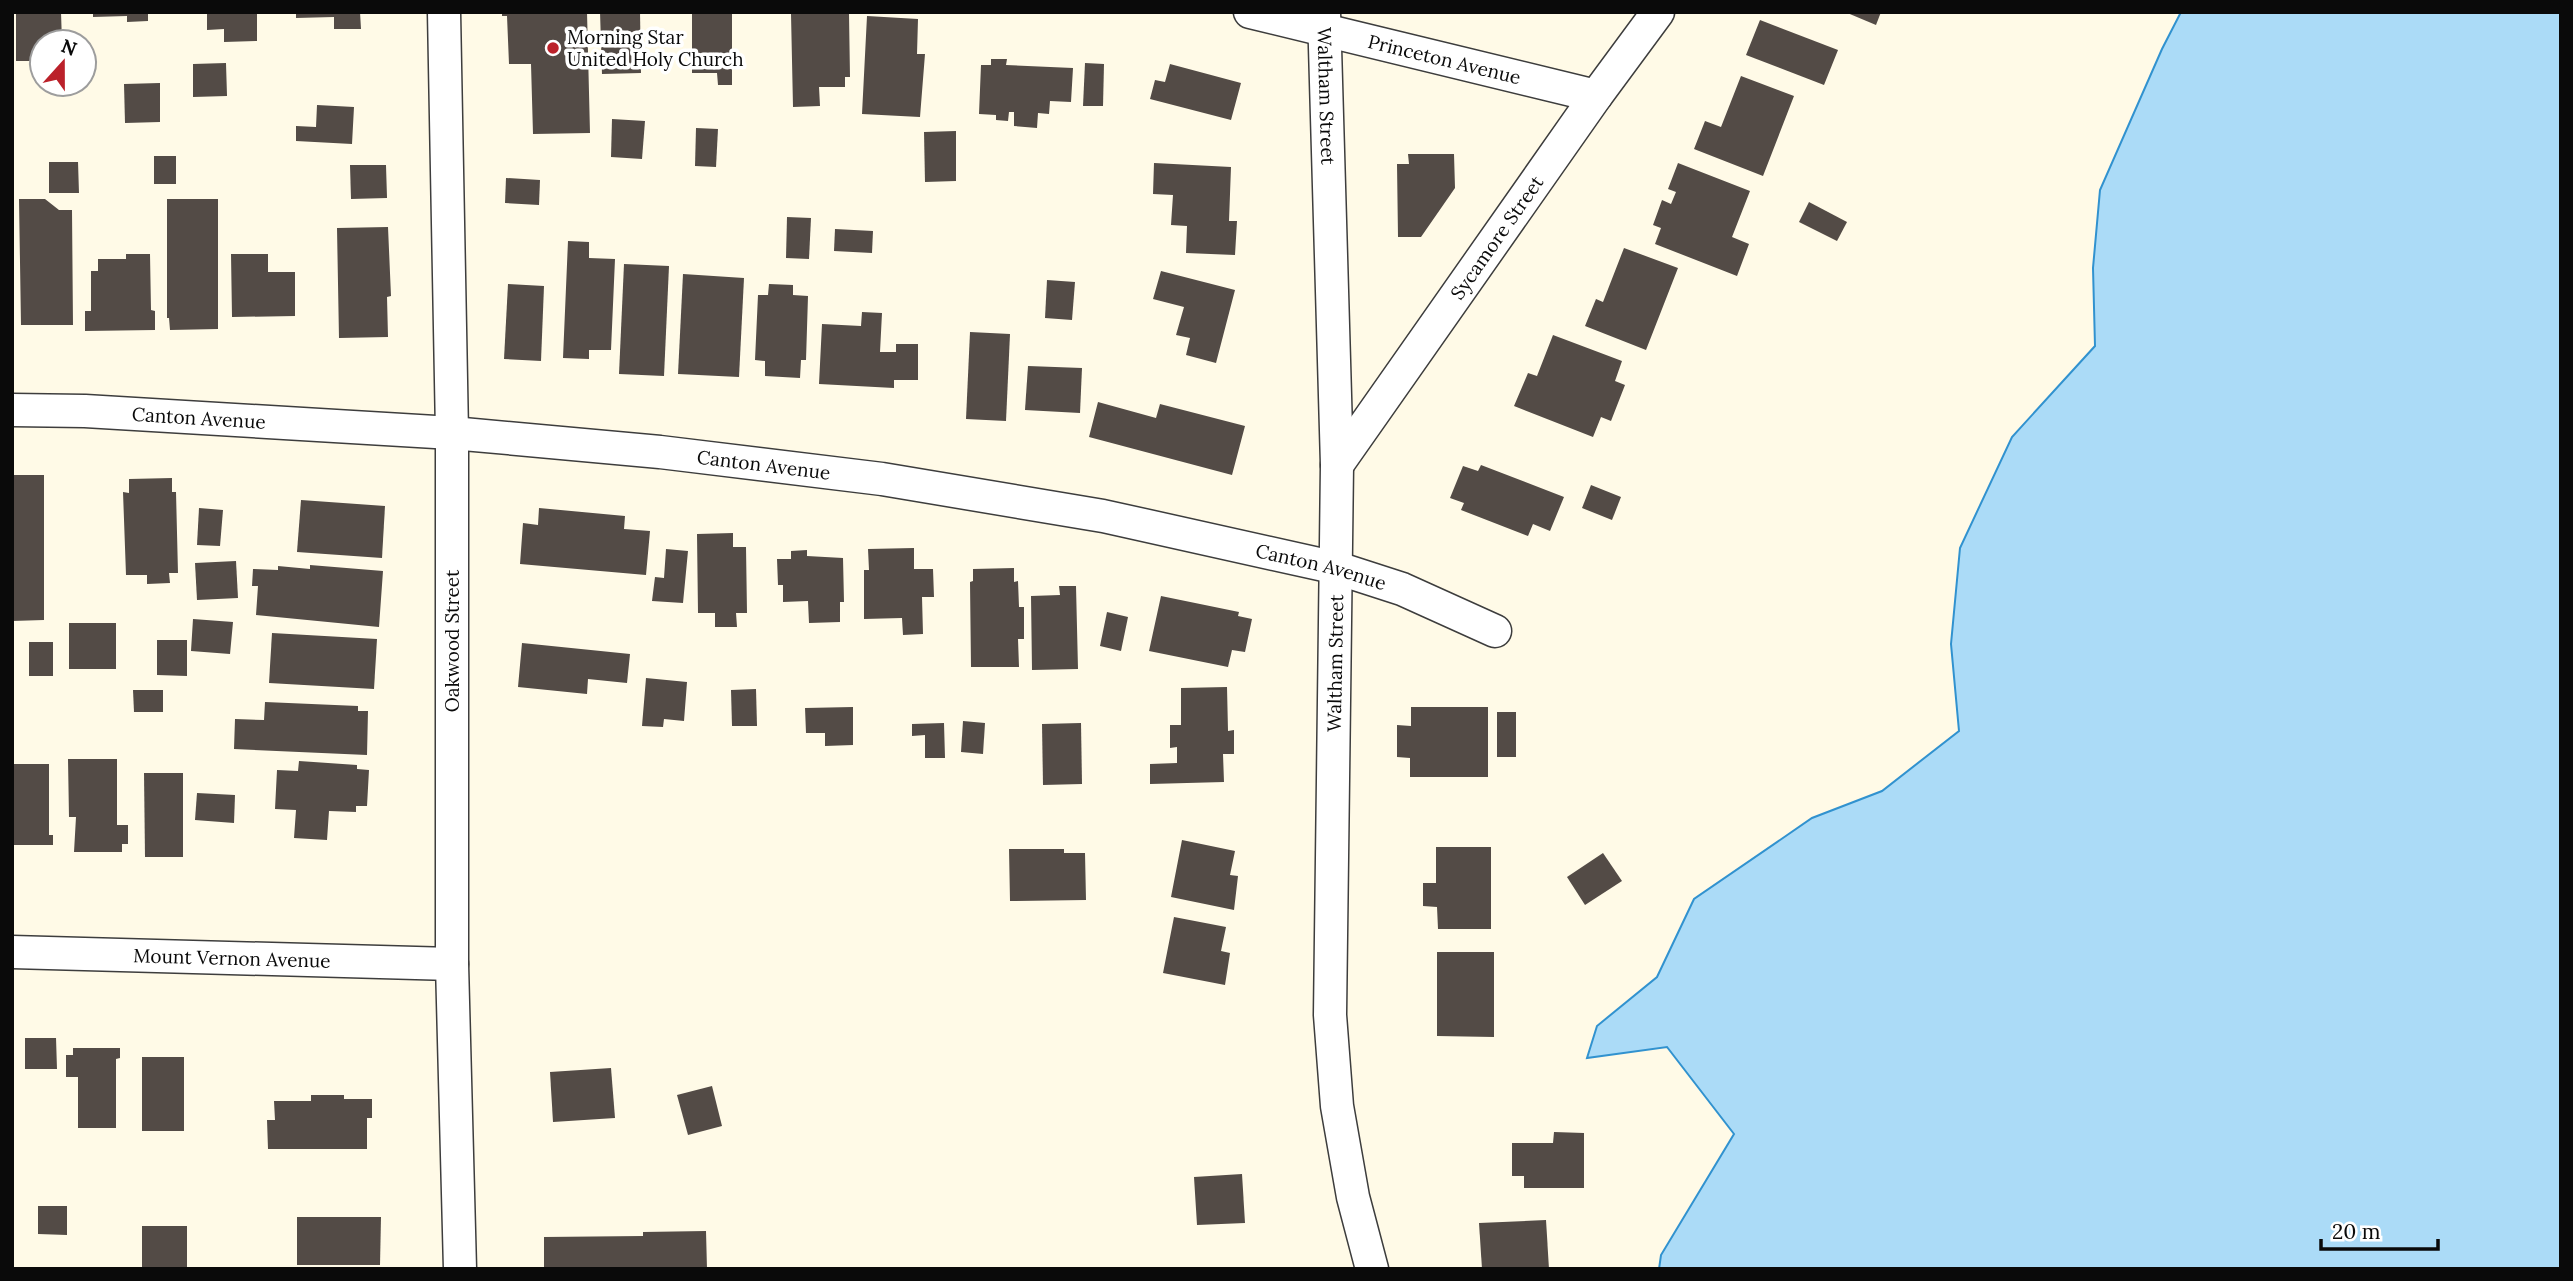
<svg xmlns="http://www.w3.org/2000/svg" width="2573" height="1281" font-family="Lora,serif">
<style>
.water{fill:#abdbf7;stroke:#3192cf;stroke-width:2}
.building{fill:#534b46}
.lines{fill:none;stroke-linecap:round;stroke-linejoin:round}
.street-casing{stroke:#3d3d3d;stroke-width:35}
.street{stroke:#fff;stroke-width:32}
.poi-dot{fill:#bb212a;stroke:#fff;stroke-width:2.5}
.labels{text-anchor:middle;stroke-width:7;stroke-linejoin:round;paint-order:stroke}
.poi-label{font-size:19px;fill:#0a0a0a;stroke:#fff;text-anchor:start}
.street-label{font-size:19px;fill:#0a0a0a;stroke:#fff}
</style>
<rect width="100%" height="100%" fill="#fffae7"/>
<polygon class="water" points="2181,12 2561,12 2561,1269 1659,1269 1661,1255 1734,1134 1667,1047 1587,1058 1597,1026 1657,977 1694,899 1812,818 1882,791 1959,731 1951,644 1960,548 2012,437 2095,346 2093,268 2100,190 2162,49"/>
<g class="building">
<polygon points="16,12 61,12 62,42 42,42 42,61 16,61"/>
<polygon points="93,12 148,12 148,21 127,22 127,16 93,17"/>
<polygon points="207,12 257,12 257,41 224,42 224,29 207,30"/>
<polygon points="296,12 360,12 361,29 334,29 334,17 296,18"/>
<polygon points="502,12 587,12 590,133 533,134 531,64 509,64 507,16 502,16"/>
<polygon points="600,12 640,12 641,73 602,74"/>
<polygon points="692,12 732,12 732,85 718,85 717,73 692,73"/>
<polygon points="1845,12 1881,12 1876,25"/>
<polygon points="791,14 849,14 850,77 845,77 845,87 819,87 820,106 793,107"/>
<polygon points="867,16 918,19 917,54 925,54 920,117 862,114"/>
<polygon points="1760,20 1838,50 1824,85 1746,55"/>
<polygon points="991,59 1007,59 1006,65 1073,68 1071,102 1050,101 1049,114 1038,113 1037,128 1014,126 1014,112 1009,112 1008,121 996,120 996,115 979,114 981,65 991,65"/>
<polygon points="226,63 227,96 193,97 193,64"/>
<polygon points="1085,63 1104,64 1103,106 1083,106"/>
<polygon points="1170,64 1241,83 1231,120 1150,99 1155,80 1165,82"/>
<polygon points="1741,76 1794,96 1763,176 1694,149 1705,121 1721,127"/>
<polygon points="160,83 160,122 125,123 124,84"/>
<polygon points="317,105 354,107 352,144 296,141 296,126 316,127"/>
<polygon points="612,119 645,121 642,159 611,157"/>
<polygon points="696,128 718,129 716,167 695,166"/>
<polygon points="956,131 956,181 925,182 924,132"/>
<polygon points="1408,154 1454,154 1455,188 1421,237 1398,237 1397,164 1409,164"/>
<rect x="154" y="156" width="22" height="28"/>
<polygon points="49,162 78,162 79,193 49,193"/>
<polygon points="1154,163 1231,167 1229,221 1237,221 1235,255 1186,253 1187,226 1171,225 1173,195 1153,194"/>
<polygon points="1678,163 1750,191 1732,237 1749,244 1737,276 1655,244 1661,228 1653,225 1662,200 1671,204 1676,192 1668,189"/>
<polygon points="350,165 386,165 387,198 351,199"/>
<polygon points="506,178 540,180 539,205 505,203"/>
<polygon points="19,199 45,199 59,210 72,210 73,325 21,325"/>
<polygon points="167,199 218,199 218,329 170,330 169,318 167,318"/>
<polygon points="1809,202 1847,222 1837,241 1799,222"/>
<polygon points="787,217 811,218 809,259 786,258"/>
<polygon points="388,227 391,296 387,297 388,337 339,338 337,228"/>
<polygon points="835,229 873,231 872,253 834,251"/>
<polygon points="568,241 589,242 589,258 615,259 611,350 589,350 589,359 563,358"/>
<polygon points="1624,248 1678,268 1646,350 1585,326 1596,299 1603,302"/>
<polygon points="126,254 150,254 151,310 155,311 155,330 85,331 85,311 91,311 91,271 98,271 98,259 126,259"/>
<polygon points="231,254 268,254 268,272 295,272 295,316 232,317"/>
<polygon points="624,264 669,266 664,376 619,374"/>
<polygon points="1161,271 1235,290 1216,363 1186,355 1190,338 1176,335 1184,307 1153,299"/>
<polygon points="683,274 744,278 739,377 678,374"/>
<polygon points="1047,280 1075,282 1072,320 1045,318"/>
<polygon points="508,284 544,286 541,361 504,359"/>
<polygon points="769,284 793,285 793,295 808,296 806,360 801,360 800,378 765,376 765,361 755,360 758,295 768,295"/>
<polygon points="862,312 882,313 880,352 896,352 896,344 918,344 918,380 894,380 894,388 819,384 822,324 861,326"/>
<polygon points="970,332 1010,334 1006,421 966,419"/>
<polygon points="1553,335 1622,361 1615,381 1625,385 1611,421 1601,417 1593,437 1514,406 1528,373 1537,376"/>
<polygon points="1028,366 1082,368 1080,413 1025,410"/>
<polygon points="1098,402 1156,418 1160,404 1245,426 1232,475 1089,437"/>
<polygon points="1481,465 1564,497 1550,531 1533,524 1528,536 1461,510 1464,503 1450,498 1463,466 1478,471"/>
<polygon points="12,475 44,475 44,620 12,621"/>
<polygon points="172,478 172,492 176,492 178,573 169,573 170,583 147,584 147,575 126,575 123,492 129,493 129,479"/>
<polygon points="1591,485 1621,497 1612,520 1582,508"/>
<polygon points="301,500 385,506 382,558 297,552"/>
<polygon points="199,508 223,510 220,546 197,545"/>
<polygon points="539,508 625,516 624,529 650,531 646,575 520,564 523,523 538,525"/>
<polygon points="733,533 733,547 746,547 747,613 736,613 737,627 715,627 715,613 698,613 697,534"/>
<polygon points="914,548 914,569 933,569 934,597 922,597 923,634 903,635 902,618 864,619 864,570 869,570 868,549"/>
<polygon points="666,549 688,551 683,603 652,601 655,577 664,578"/>
<polygon points="807,550 807,556 843,558 844,602 840,602 840,622 809,623 808,601 783,602 783,585 778,585 777,559 791,559 791,551"/>
<polygon points="236,561 238,598 197,600 195,563"/>
<polygon points="310,565 383,571 379,627 256,615 258,586 252,586 253,569 278,570 278,566 310,569"/>
<polygon points="1014,568 1014,582 1018,581 1019,607 1024,607 1024,639 1018,639 1019,667 971,667 970,582 973,581 973,569"/>
<polygon points="1059,586 1076,586 1078,669 1032,670 1031,596 1060,595"/>
<polygon points="1161,596 1239,612 1238,616 1252,619 1245,652 1232,650 1228,667 1149,651"/>
<polygon points="1107,612 1128,617 1121,651 1100,646"/>
<polygon points="193,619 233,622 230,654 191,651"/>
<rect x="69" y="623" width="47" height="46"/>
<polygon points="272,633 377,639 374,689 269,683"/>
<polygon points="157,640 187,640 187,676 157,675"/>
<rect x="29" y="642" width="24" height="34"/>
<polygon points="522,643 630,654 627,683 588,679 587,694 518,687"/>
<polygon points="646,678 687,682 684,721 664,719 663,727 642,726"/>
<polygon points="1227,687 1228,731 1234,730 1234,754 1223,754 1224,782 1150,784 1150,764 1177,763 1177,747 1170,748 1170,725 1181,725 1181,688"/>
<polygon points="756,689 757,726 732,726 731,690"/>
<polygon points="133,690 163,690 163,712 134,712"/>
<polygon points="265,702 358,706 358,711 368,711 367,755 234,749 235,719 264,720"/>
<polygon points="853,707 853,745 825,746 825,733 806,733 805,708"/>
<polygon points="1411,707 1488,707 1488,777 1410,777 1410,758 1397,757 1397,725 1411,726"/>
<rect x="1497" y="712" width="19" height="45"/>
<polygon points="963,721 985,723 983,754 961,752"/>
<polygon points="944,723 945,758 925,758 925,735 912,736 912,724"/>
<polygon points="1081,723 1082,784 1043,785 1042,724"/>
<polygon points="68,759 117,759 117,825 128,825 128,844 122,844 122,852 74,852 76,817 69,817"/>
<polygon points="299,761 357,765 357,769 369,770 367,806 356,806 356,812 329,811 327,840 294,838 296,810 275,809 277,770 298,771"/>
<polygon points="12,764 49,764 49,835 53,835 53,845 12,845"/>
<polygon points="144,773 183,773 183,857 145,857"/>
<polygon points="197,793 235,795 234,823 195,820"/>
<polygon points="1182,840 1235,851 1230,875 1238,876 1234,910 1171,897"/>
<polygon points="1436,847 1491,847 1491,929 1438,929 1437,907 1423,906 1423,883 1436,883"/>
<polygon points="1009,849 1064,849 1064,853 1085,853 1086,900 1010,901"/>
<polygon points="1603,853 1622,881 1585,905 1567,877"/>
<polygon points="1174,917 1226,927 1221,951 1230,953 1225,985 1163,973"/>
<polygon points="1437,952 1494,952 1494,1037 1437,1036"/>
<polygon points="25,1038 56,1038 57,1069 25,1069"/>
<polygon points="73,1048 120,1048 120,1058 116,1059 116,1128 78,1128 78,1077 66,1077 66,1055 73,1055"/>
<rect x="142" y="1057" width="42" height="74"/>
<polygon points="611,1068 615,1118 553,1122 550,1072"/>
<polygon points="712,1086 722,1126 688,1135 677,1095"/>
<polygon points="311,1095 344,1095 344,1099 372,1099 372,1118 367,1118 367,1149 268,1149 267,1120 275,1120 274,1101 311,1101"/>
<polygon points="1554,1132 1584,1133 1584,1188 1524,1188 1524,1176 1512,1176 1512,1143 1553,1143"/>
<polygon points="1242,1174 1245,1223 1197,1225 1194,1177"/>
<polygon points="38,1206 67,1206 67,1235 38,1234"/>
<polygon points="297,1217 381,1217 380,1265 297,1265"/>
<polygon points="1546,1220 1549,1269 1482,1269 1479,1223"/>
<rect x="142" y="1226" width="45" height="43"/>
<polygon points="706,1231 707,1269 544,1269 544,1237 643,1236 643,1232"/>
</g>
<g class="lines">
<g class="street-casing">
<g id="street">
<polyline points="444,12 452,433 452,964 460,1269"/>
<path id="s1" d="M1250,12l346,84"/>
<path id="s2" d="M1324,12l13,453 -7,550 7,91 16,91 19,72"/>
<path id="s3" d="M12,410l73,1 367,22 208,19 222,27 221,37 234,52 65,21 93,42"/>
<path id="s4" d="M1337,465l259,-369 62,-84"/>
<path id="s5" d="M12,952l440,12"/>
</g>
</g>
<use href="#street" class="street"/>
</g>
<circle class="poi-dot" cx="553" cy="48" r="7"/>
<g class="labels">
<g class="poi-label">
<text x="567" y="44">Morning Star<tspan x="567" dy="22">United Holy Church</tspan></text>
</g>
<g class="street-label">
<text dy="7" stroke="none"><textPath href="#s1" startOffset="200">Princeton Avenue</textPath></text>
<text dy="7" stroke="none"><textPath href="#s2" startOffset="84">Waltham Street</textPath></text>
<text dy="7" stroke="none"><textPath href="#s4" startOffset="278">Sycamore Street</textPath></text>
<text dy="7" stroke="none"><textPath href="#s3" startOffset="187">Canton Avenue</textPath></text>
<text dy="7" stroke="none"><textPath href="#s3" startOffset="754">Canton Avenue</textPath></text>
<text dy="7" stroke="none"><textPath href="#s3" startOffset="1321">Canton Avenue</textPath></text>
<text transform="translate(452 641) rotate(-90)" y="7">Oakwood Street</text>
<text transform="translate(1335 663) rotate(-89)" y="7">Waltham Street</text>
<text dy="7" stroke="none"><textPath href="#s5" startOffset="220">Mount Vernon Avenue</textPath></text>
</g>
</g>
<rect width="2573" height="1281" fill="none" stroke="#0a0a0a" stroke-width="28"/>
<g transform="translate(63 63) rotate(21)"><circle r="33" fill="#ffffff" stroke="#9d9d9d" stroke-width="2"/>
<path d="M0-5L12 26L0 18L-12 26Z" fill="#bb212a"/>
<text y="-10" font-size="19" font-weight="bold" text-anchor="middle" fill="#0a0a0a">N</text>
</g>
<path d="M2321 1239v10h117v-10" fill="none" stroke="#0a0a0a" stroke-width="3.5"/>
<text x="2332" y="1239" font-size="21" fill="#0a0a0a" stroke="#ffffff" stroke-width="5" paint-order="stroke">20 m</text>
</svg>
